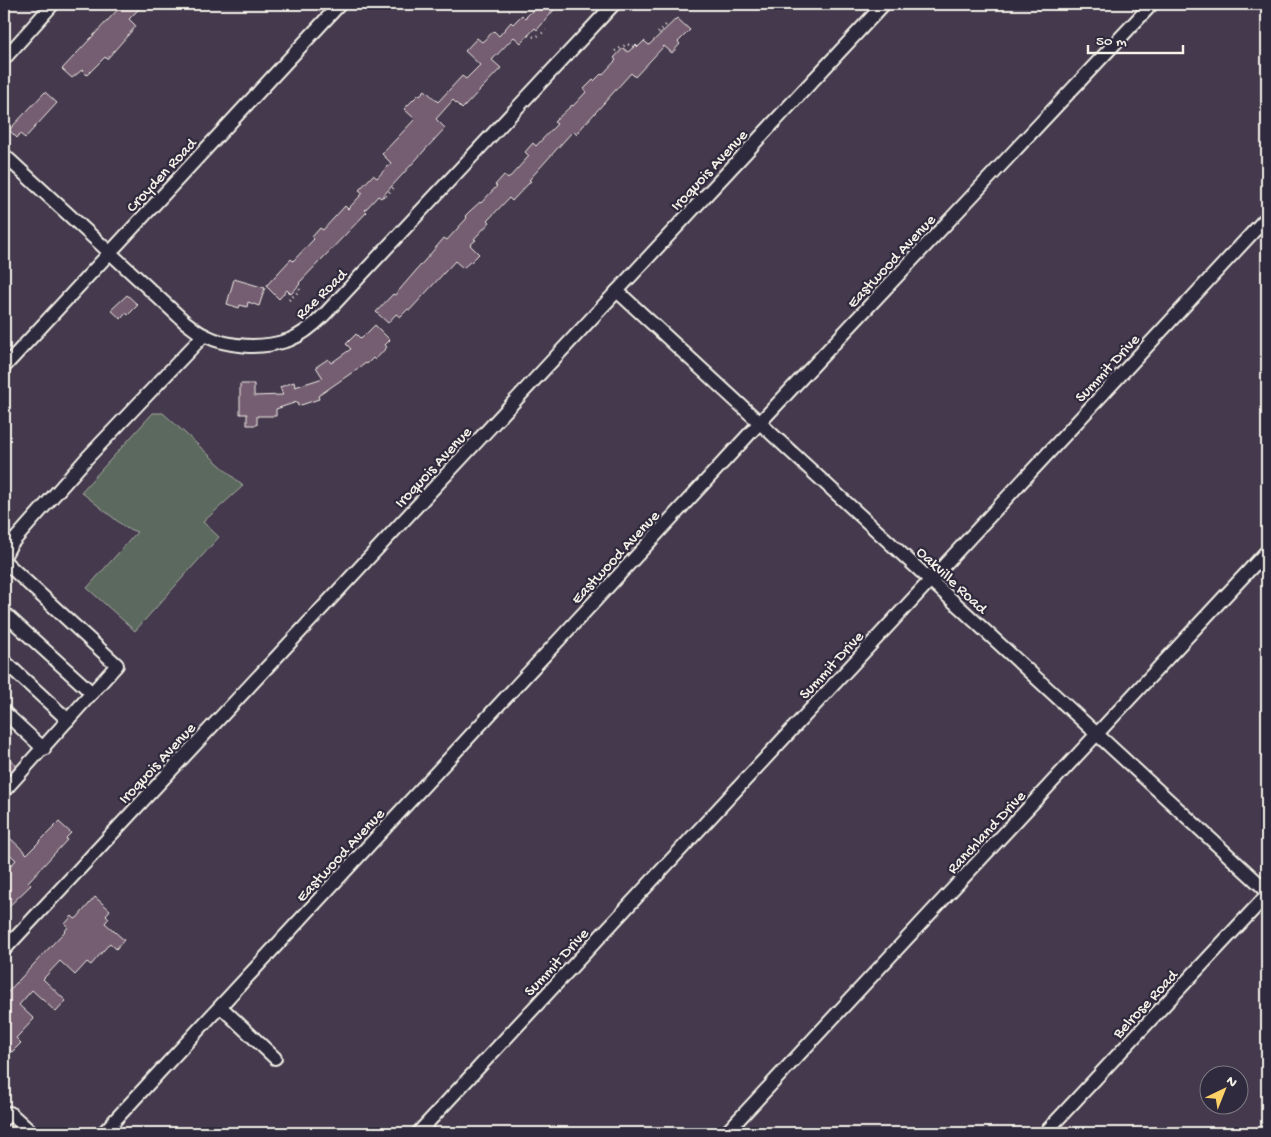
<svg xmlns="http://www.w3.org/2000/svg" width="1271" height="1137" font-family="'Gochi Hand',sans-serif">
<style>
.green{fill:#5c695e;stroke:#a8ada3}
.building{fill:#745d72;stroke:#f4f1e8}
.lines{fill:none;stroke-linecap:round;stroke-linejoin:round}
.minor-casing{stroke:#f4f1e8;stroke-width:16}
.path{stroke:#f4f1e8;stroke-width:2.5;stroke-dasharray:1 4;stroke-linecap:butt}
.minor{stroke:#2f2a3d;stroke-width:12}
.labels{text-anchor:middle;stroke-width:4.5;stroke-linejoin:round;paint-order:stroke}
.street-label{font-size:16px;fill:#f4f1e8;stroke:#2f2a3d}
</style>
<rect width="100%" height="100%" fill="#44394d"/>
<filter id="ink" filterUnits="userSpaceOnUse"><feTurbulence type="fractalNoise" baseFrequency=".02" numOctaves="2"/><feDisplacementMap in="SourceGraphic" scale="10" xChannelSelector="R" yChannelSelector="G"/><feConvolveMatrix kernelMatrix="1 2 1 2 8 2 1 2 1" color-interpolation-filters="sRGB"/></filter>
<g filter="url(#ink)">
<polygon class="green" points="153,413 163,413 243,486 203,522 219,537 135,631 87,588 137,532 126,528 81,492"/>
<g class="building">
<polygon points="123,4 144,4 129,19 136,26 107,59 105,57 87,75 82,70 72,78 62,69"/>
<polygon points="539,4 559,4 537,30 535,28 521,43 514,37 492,60 501,68 462,109 453,100 436,119 445,128 381,198 378,196 365,210 367,212 299,283 300,284 291,294 287,290 279,299 266,286 291,259 293,261 314,239 312,237 320,228 323,230 345,206 348,209 363,193 359,190 373,175 377,178 391,163 382,154 415,119 404,109 419,94 420,95 425,90 438,102 462,76 466,79 480,65 465,51 477,38 482,42 494,31 499,36 511,22 513,24 522,15 525,18"/>
<polygon points="677,18 690,30 678,42 680,44 672,53 664,46 635,77 631,73 576,134 573,131 529,180 531,181 512,201 509,198 488,220 490,222 474,239 476,240 470,245 479,254 470,263 470,262 463,268 455,261 410,310 408,309 400,317 396,314 388,323 376,312 393,294 395,295 444,238 447,240 467,218 465,216 470,211 480,202 481,203 497,186 495,185 504,175 508,179 529,156 525,152 533,143 536,146 557,124 554,122 572,105 573,106 586,92 584,89 593,80 594,81 601,74 602,75 616,60 614,58 623,48 628,52 636,45 638,47 644,41 649,45"/>
<polygon points="45,92 57,103 25,138 20,134 17,138 9,130"/>
<polygon points="234,279 265,288 259,306 248,302 247,307 240,305 239,308 227,304"/>
<polygon points="127,295 138,305 128,315 126,313 121,319 111,310"/>
<polygon points="375,325 390,340 385,345 387,347 375,360 373,358 367,364 366,363 318,396 319,399 298,406 297,402 276,409 276,416 257,416 257,425 247,425 247,414 240,414 240,384 254,384 254,396 283,395 280,387 294,382 295,387 323,378 316,367 328,359 331,363 351,349 346,344 356,334 361,339"/>
<polygon points="4,754 16,765 4,779"/>
<polygon points="59,822 71,833 66,838 67,840 28,882 31,885 4,911 4,873 16,860 4,849 4,845 10,838 27,854"/>
<polygon points="95,897 110,910 106,915 109,918 105,923 124,940 116,949 110,943 91,965 87,962 75,975 60,961 43,979 66,1001 56,1012 32,990 19,1005 34,1019 16,1038 21,1043 12,1052 4,1044 4,996 65,931 68,927 65,924 72,916 75,919 77,918"/>
</g>
<g class="lines">
<g class="minor-casing">
<g id="minor">
<polyline points="4,59 53,4"/>
<path d="M4,155l181,167c6,4 12,10 19,13 25,13 58,14 85,5 13,-5 25,-15 35,-25l290,-311"/>
<polyline points="617,291 1267,891"/>
<polyline points="4,367 340,4"/>
<polyline points="4,557 11,544 87,458 204,335"/>
<polyline points="4,561 117,665 4,791"/>
<polyline points="4,613 92,693"/>
<polyline points="4,661 68,720"/>
<polyline points="4,712 44,749"/>
<polyline points="4,950 884,4"/>
<polyline points="221,1007 275,1058"/>
<polyline points="4,1119 10,1113 32,1133"/>
<polyline points="103,1133 752,431 1152,4"/>
<polyline points="418,1133 1267,217"/>
<polyline points="726,1133 1267,551"/>
<polyline points="1045,1133 1267,895"/>
</g>
</g>
<g class="path">
<polyline points="658,33 666,25 669,27"/>
<path d="M528,35c7,4 12,0 18,-5"/>
<polyline points="615,51 627,44 634,47"/>
<polyline points="383,196 384,198 395,186"/>
<polyline points="289,300 300,290 298,286"/>
</g>
<use href="#minor" class="minor"/>
</g>
</g>
<g class="labels">
<g class="street-label">
<text transform="translate(708 169) rotate(-47)" y="6">Iroquois Avenue</text>
<text transform="translate(160 174) rotate(-47)" y="6">Croyden Road</text>
<text transform="translate(890 260) rotate(-47)" y="6">Eastwood Avenue</text>
<text transform="translate(320 293) rotate(-44)" y="6">Rae Road</text>
<text transform="translate(1106 367) rotate(-47)" y="6">Summit Drive</text>
<text transform="translate(432 466) rotate(-47)" y="6">Iroquois Avenue</text>
<text transform="translate(614 556) rotate(-47)" y="6">Eastwood Avenue</text>
<text transform="translate(953 579) rotate(43)" y="6">Oakville Road</text>
<text transform="translate(830 664) rotate(-47)" y="6">Summit Drive</text>
<text transform="translate(156 762) rotate(-47)" y="6">Iroquois Avenue</text>
<text transform="translate(985 831) rotate(-47)" y="6">Ranchland Drive</text>
<text transform="translate(339 854) rotate(-47)" y="6">Eastwood Avenue</text>
<text transform="translate(555 961) rotate(-47)" y="6">Summit Drive</text>
<text transform="translate(1144 1003) rotate(-47)" y="6">Belrose Road</text>
</g>
</g>
<rect width="1271" height="1137" fill="none" stroke="#2f2a3d" stroke-width="20"/>
<rect x="10" y="10" width="1251" height="1117" fill="none" stroke="#f4f1e8" stroke-width="2" filter="url(#ink)"/>
<g transform="translate(1224 1090) rotate(43)"><circle r="24" fill="#2f2a3d" stroke="#7e7a81"/>
<path d="M0-4L9 19L0 12L-9 19Z" fill="#ffd166"/>
<text y="-8" font-size="14" font-weight="bold" text-anchor="middle" fill="#f4f1e8">N</text>
</g>
<path d="M1088 45v8h95v-8" fill="none" stroke="#f4f1e8" stroke-width="2.5"/>
<text x="1096" y="45" font-size="15" fill="#f4f1e8" stroke="#2f2a3d" stroke-width="4" paint-order="stroke">50 m</text>
</svg>
